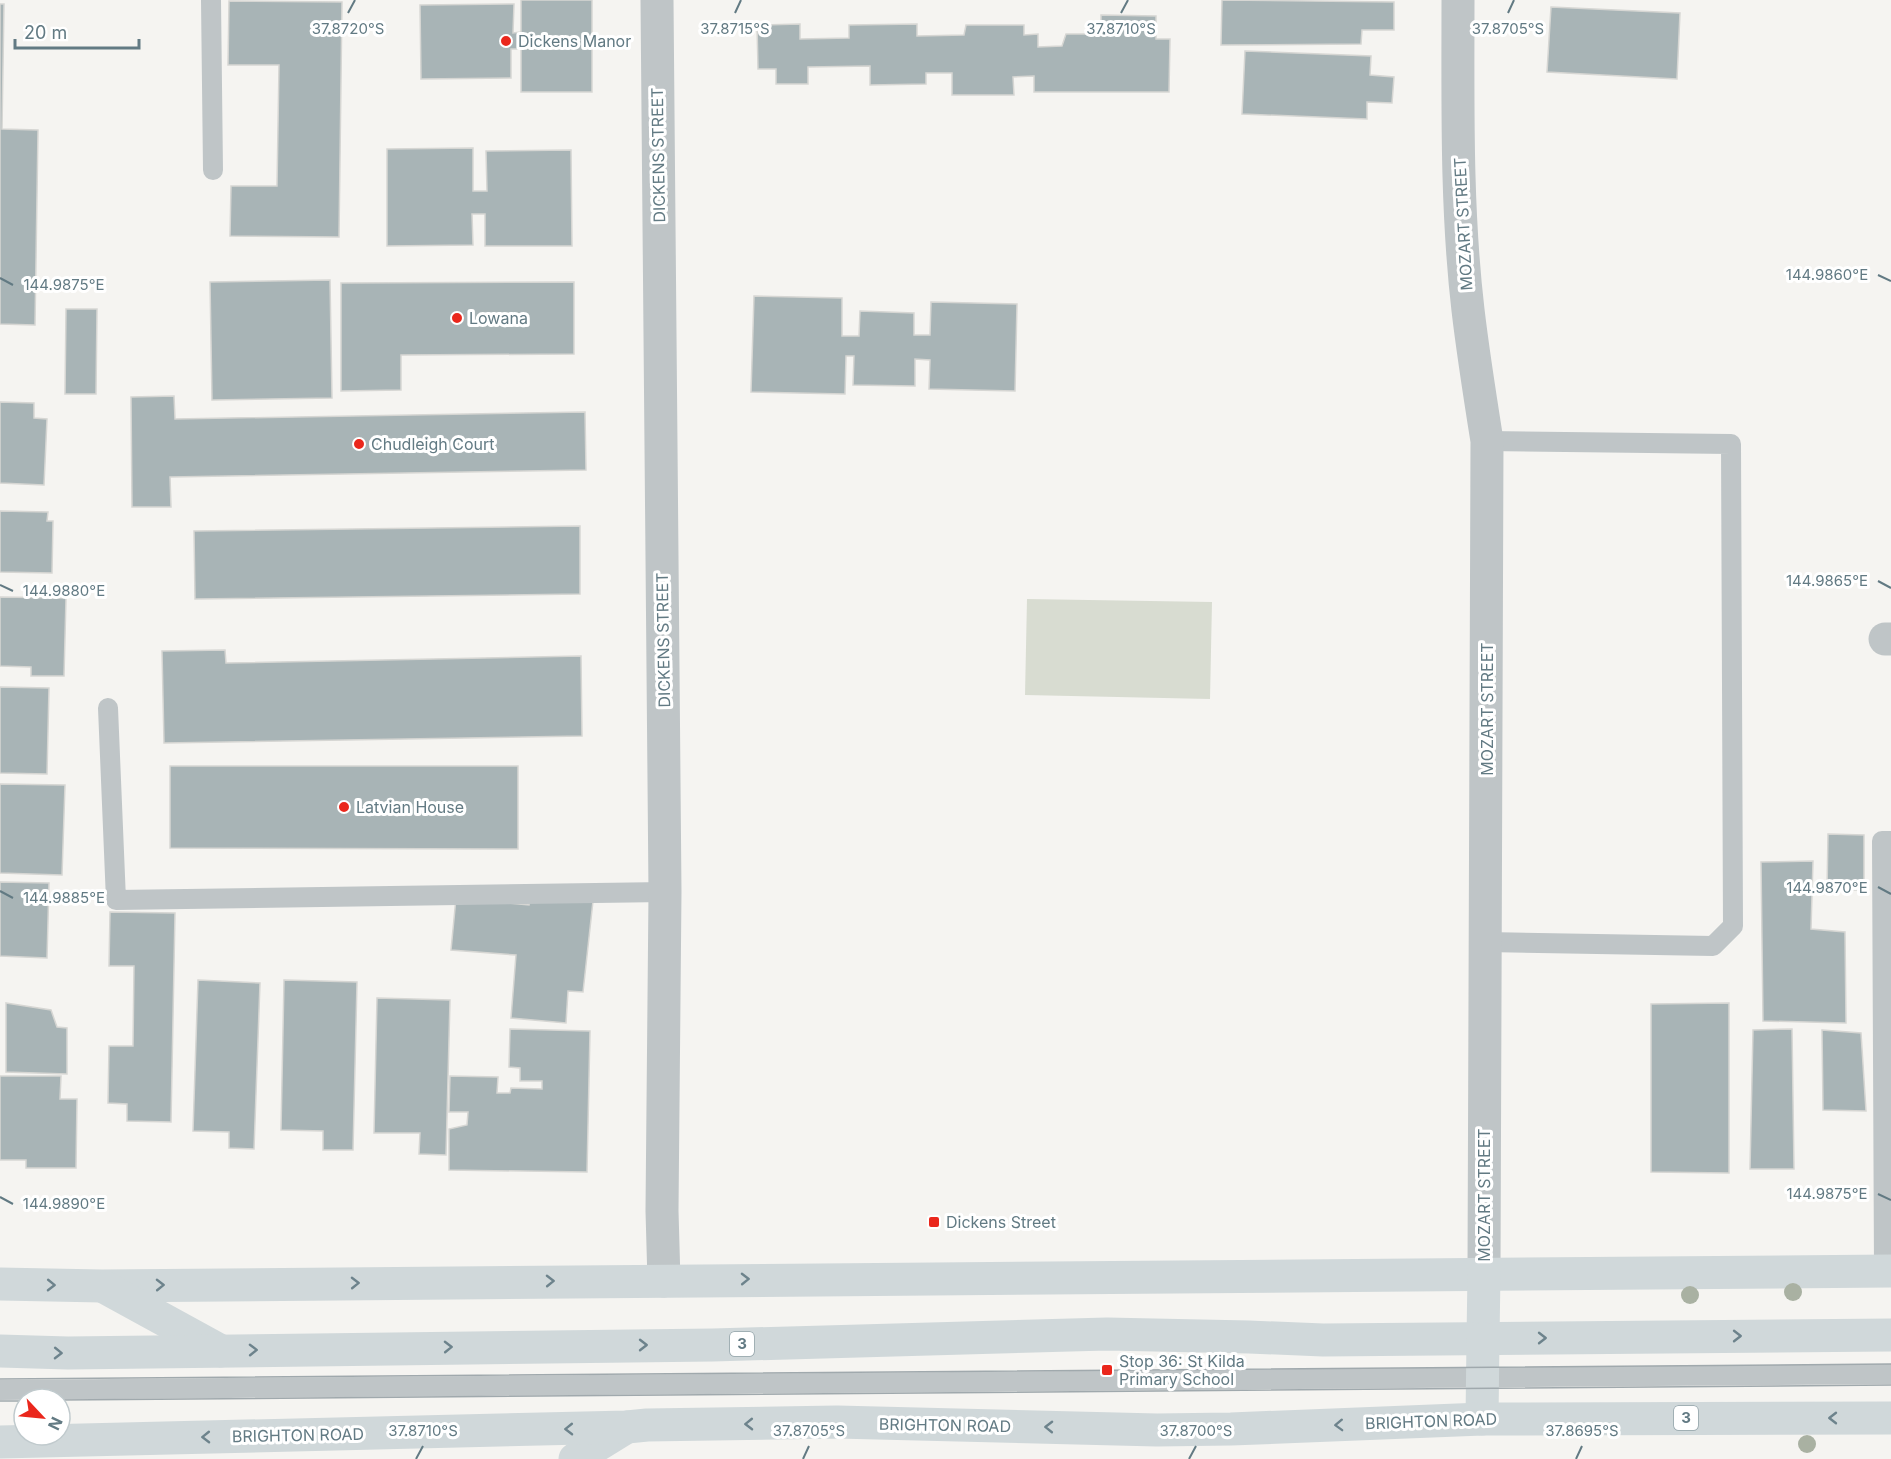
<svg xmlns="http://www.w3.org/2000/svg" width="1891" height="1459" font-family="Inter,sans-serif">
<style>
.green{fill:#d8dcd1}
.building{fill:#a8b4b6;stroke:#d6d6d3;stroke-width:1.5}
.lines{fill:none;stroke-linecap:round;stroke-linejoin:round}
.lane{stroke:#bfc5c7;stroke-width:20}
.street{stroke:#bfc5c7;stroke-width:33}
.primary{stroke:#d0d8da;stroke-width:33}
.highway{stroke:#d0d8da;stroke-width:33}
.tram{stroke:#a0a9ad;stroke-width:1.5}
.tree{fill:#a9b1a2}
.oneway{stroke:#6d838c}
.ticks{fill:none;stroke:#627a83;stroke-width:2}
.poi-dot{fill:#ea271c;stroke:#fff;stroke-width:2}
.labels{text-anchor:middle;stroke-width:6;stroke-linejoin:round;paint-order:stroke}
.shield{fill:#fff;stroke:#91a2a8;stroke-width:1.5}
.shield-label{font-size:15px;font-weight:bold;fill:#627a83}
.poi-label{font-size:16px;fill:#627a83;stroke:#fff;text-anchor:start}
.street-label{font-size:16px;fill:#627a83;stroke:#fff}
.ticks-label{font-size:15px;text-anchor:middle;fill:#627a83;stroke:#fff;stroke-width:6;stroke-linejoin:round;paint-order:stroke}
</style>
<rect width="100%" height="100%" fill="#f5f4f1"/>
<polygon class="green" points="1027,599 1212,602 1210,699 1025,695"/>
<g class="building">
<polygon points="521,0 592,0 592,92 521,92 521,49 511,49 511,78 421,79 420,5 514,4 513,33 521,32"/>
<polygon points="1222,0 1394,2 1394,30 1362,30 1361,44 1221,45"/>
<polygon points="229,1 342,2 339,237 230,236 231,186 277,186 279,65 228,65"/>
<polygon points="0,4 4,4 2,129 38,130 35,325 0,324"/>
<polygon points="1551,7 1680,13 1677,79 1547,72"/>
<polygon points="1101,15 1156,16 1156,39 1170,39 1169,92 1034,92 1034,76 1013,77 1014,95 952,95 952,73 926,73 926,84 870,85 870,66 808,67 808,84 776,84 776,69 758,69 757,25 800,24 800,39 849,38 849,25 917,24 917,36 964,35 966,25 1024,25 1024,35 1038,34 1038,47 1062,46 1066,34 1101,34"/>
<polygon points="1245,51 1371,56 1370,75 1394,77 1392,103 1367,102 1367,119 1242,114"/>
<polygon points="473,148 473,191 487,191 486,151 571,150 572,246 485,246 485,214 472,214 473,245 387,246 387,149"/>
<polygon points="330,280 332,398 212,400 210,282"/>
<polygon points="574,282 574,354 401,355 401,390 341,391 341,283"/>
<polygon points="754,296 842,298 842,336 859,336 860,311 914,313 914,335 930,335 931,302 1017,304 1015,391 929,389 930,360 915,359 915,386 853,385 854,356 846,356 845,394 751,392"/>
<polygon points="66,309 97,309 96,394 65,394"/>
<polygon points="174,396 175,419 585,412 586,470 170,477 171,507 132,507 131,397"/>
<polygon points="0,402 34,403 34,418 47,419 44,485 0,483"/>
<polygon points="0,511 48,512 47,521 53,521 52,573 0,572"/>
<polygon points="580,526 580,594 195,599 194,531"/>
<polygon points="0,597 66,598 64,676 31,676 31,667 0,666"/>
<polygon points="225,650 226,663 581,656 582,736 164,743 162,651"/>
<polygon points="0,687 49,688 47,774 0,773"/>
<polygon points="170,766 518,766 518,849 170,848"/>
<polygon points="0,784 65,785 62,875 0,873"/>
<polygon points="1828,834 1864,835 1864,890 1827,890"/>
<polygon points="1813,861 1811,929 1845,932 1846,1023 1763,1021 1761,862"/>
<polygon points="0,882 49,883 47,958 0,956"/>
<polygon points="530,895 593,901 583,992 568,991 566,1023 511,1018 516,955 451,950 456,898 529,905"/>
<polygon points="110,912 175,913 171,1122 127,1121 127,1104 108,1103 109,1046 133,1046 134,966 109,966"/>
<polygon points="198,980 260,983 254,1149 229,1148 229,1132 193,1131"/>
<polygon points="284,980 357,982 353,1150 323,1150 323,1131 281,1130"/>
<polygon points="377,998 450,1000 446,1155 419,1154 420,1133 374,1133"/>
<polygon points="6,1003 51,1010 57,1027 67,1028 67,1074 6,1072"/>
<polygon points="1729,1003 1729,1173 1651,1172 1651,1004"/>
<polygon points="510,1029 590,1031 587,1172 449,1170 449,1129 467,1125 468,1112 449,1112 450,1076 498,1077 497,1093 510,1093 511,1088 542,1089 542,1081 520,1081 520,1068 509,1067"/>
<polygon points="1792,1029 1794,1169 1750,1169 1753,1030"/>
<polygon points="1822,1030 1861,1033 1866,1111 1823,1110"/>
<polygon points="0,1076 61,1076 60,1099 77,1099 76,1168 26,1168 26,1160 0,1160"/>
</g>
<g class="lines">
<g class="lane">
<polyline points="211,0 213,170"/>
<polyline points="108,708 116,900 665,892"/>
<polyline points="1486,942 1713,946 1733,926 1731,444 1487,441"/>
<polyline points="1884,1271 1882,841 1891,841"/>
<polyline points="0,1390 1891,1374"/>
</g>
<g class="street">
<polyline points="657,0 665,892 662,1211 664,1281"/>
<path d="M1458,0c0,103 -2,207 10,310 5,43 12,87 19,131l-3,832"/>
<polyline points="1885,639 1891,639"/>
</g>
<g class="primary">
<polyline points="0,1284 102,1286 1891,1271"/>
<polyline points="106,1288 221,1351"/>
<polyline points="1483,1339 1484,1273"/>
<polyline points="575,1459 627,1427"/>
</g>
<g class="highway">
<polyline points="0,1351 68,1353 713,1345 1107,1334 1249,1337 1323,1340 1891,1335"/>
<polyline points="1482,1419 1483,1339"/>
<polyline points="0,1442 627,1427 647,1425 837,1422 1157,1430 1231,1429 1482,1419 1891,1418"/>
</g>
<g class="tram">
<polyline points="0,1379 1891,1364"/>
<polyline points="60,1400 1891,1385"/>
<polyline points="0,1401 24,1401"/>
</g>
</g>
<g class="tree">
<circle cx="1793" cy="1292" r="9"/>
<circle cx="1690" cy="1295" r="9"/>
<circle cx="1807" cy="1444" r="9"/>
</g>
<defs><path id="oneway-chevron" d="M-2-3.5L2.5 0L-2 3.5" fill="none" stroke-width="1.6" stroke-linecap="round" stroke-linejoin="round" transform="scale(1.5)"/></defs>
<g class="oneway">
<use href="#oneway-chevron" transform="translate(745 1279) rotate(-1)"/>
<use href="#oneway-chevron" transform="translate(550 1281) rotate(-1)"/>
<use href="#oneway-chevron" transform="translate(355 1283) rotate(-1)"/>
<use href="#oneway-chevron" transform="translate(51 1285) rotate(1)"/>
<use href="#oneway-chevron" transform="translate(160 1285) rotate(-1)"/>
<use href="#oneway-chevron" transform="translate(1737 1336)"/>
<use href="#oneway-chevron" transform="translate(1542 1338)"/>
<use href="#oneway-chevron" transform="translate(643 1345)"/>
<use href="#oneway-chevron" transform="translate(448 1347) rotate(-1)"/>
<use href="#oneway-chevron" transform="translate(253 1350) rotate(-1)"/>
<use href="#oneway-chevron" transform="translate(58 1353) rotate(1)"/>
<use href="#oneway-chevron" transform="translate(1833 1418) rotate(180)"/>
<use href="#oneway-chevron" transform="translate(749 1424) rotate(179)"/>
<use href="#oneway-chevron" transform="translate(1339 1425) rotate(178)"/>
<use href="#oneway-chevron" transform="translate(1049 1427) rotate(-179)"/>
<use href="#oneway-chevron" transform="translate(569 1429) rotate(179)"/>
<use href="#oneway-chevron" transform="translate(206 1437) rotate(179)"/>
</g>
<path class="ticks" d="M348,13l7,-13M735,13l6,-13M1121,13l7,-13M1508,13l6,-13M1878,275l13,6M0,278l13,7M1878,581l13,7M0,585l13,6M1878,887l13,7M0,891l13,7M1878,1194l13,6M0,1197l13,7M416,1459l7,-13M803,1459l6,-13M1189,1459l7,-13M1576,1459l6,-13"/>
<g class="poi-dot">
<circle cx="506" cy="41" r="6"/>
<circle cx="457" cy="318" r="6"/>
<circle cx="359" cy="444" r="6"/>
<circle cx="344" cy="807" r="6"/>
<rect x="928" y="1216" width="12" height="12" rx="3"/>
<rect x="1101" y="1364" width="12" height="12" rx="3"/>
</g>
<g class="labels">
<g class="shield">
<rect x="730" y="1332" width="24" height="24" rx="4.5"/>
<rect x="1674" y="1406" width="24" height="24" rx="4.5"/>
</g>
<g class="shield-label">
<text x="742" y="1349">3</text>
<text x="1686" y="1423">3</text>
</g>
<g class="poi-label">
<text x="518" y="47">Dickens Manor</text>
<text x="469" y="324">Lowana</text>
<text x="371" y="450">Chudleigh Court</text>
<text x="356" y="813">Latvian House</text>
<text x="946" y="1228">Dickens Street</text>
<text x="1119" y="1367">Stop 36: St Kilda<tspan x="1119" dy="18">Primary School</tspan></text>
</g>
<g class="street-label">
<text transform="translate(658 155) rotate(-91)" y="6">DICKENS STREET</text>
<text transform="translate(1463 224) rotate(-93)" y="6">MOZART STREET</text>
<text transform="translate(663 640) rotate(-91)" y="6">DICKENS STREET</text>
<text transform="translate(1487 709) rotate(-90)" y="6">MOZART STREET</text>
<text transform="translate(1484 1195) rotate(-90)" y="6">MOZART STREET</text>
<text transform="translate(1431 1421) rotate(-2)" y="6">BRIGHTON ROAD</text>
<text transform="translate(945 1425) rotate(1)" y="6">BRIGHTON ROAD</text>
<text transform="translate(298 1435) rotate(-1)" y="6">BRIGHTON ROAD</text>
</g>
</g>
<g class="ticks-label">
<text x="348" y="34">37.8720°S</text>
<text x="735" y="34">37.8715°S</text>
<text x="1121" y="34">37.8710°S</text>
<text x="1508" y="34">37.8705°S</text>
<text x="1827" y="280">144.9860°E</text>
<text x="64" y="290">144.9875°E</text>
<text x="1827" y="586">144.9865°E</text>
<text x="64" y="596">144.9880°E</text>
<text x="1827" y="893">144.9870°E</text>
<text x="64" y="903">144.9885°E</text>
<text x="1827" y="1199">144.9875°E</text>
<text x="64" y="1209">144.9890°E</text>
<text x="423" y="1436">37.8710°S</text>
<text x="809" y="1436">37.8705°S</text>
<text x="1196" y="1436">37.8700°S</text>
<text x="1582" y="1436">37.8695°S</text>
</g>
<g transform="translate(42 1417) rotate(116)"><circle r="28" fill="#ffffff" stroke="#c0cacd" stroke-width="1.5"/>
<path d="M0-4.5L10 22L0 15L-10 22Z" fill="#ea271c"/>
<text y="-9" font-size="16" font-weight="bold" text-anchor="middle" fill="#627a83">N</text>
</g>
<path d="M15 39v9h124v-9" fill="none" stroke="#627a83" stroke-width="3"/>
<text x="24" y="39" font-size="18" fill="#627a83" stroke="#ffffff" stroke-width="4.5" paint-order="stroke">20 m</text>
</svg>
